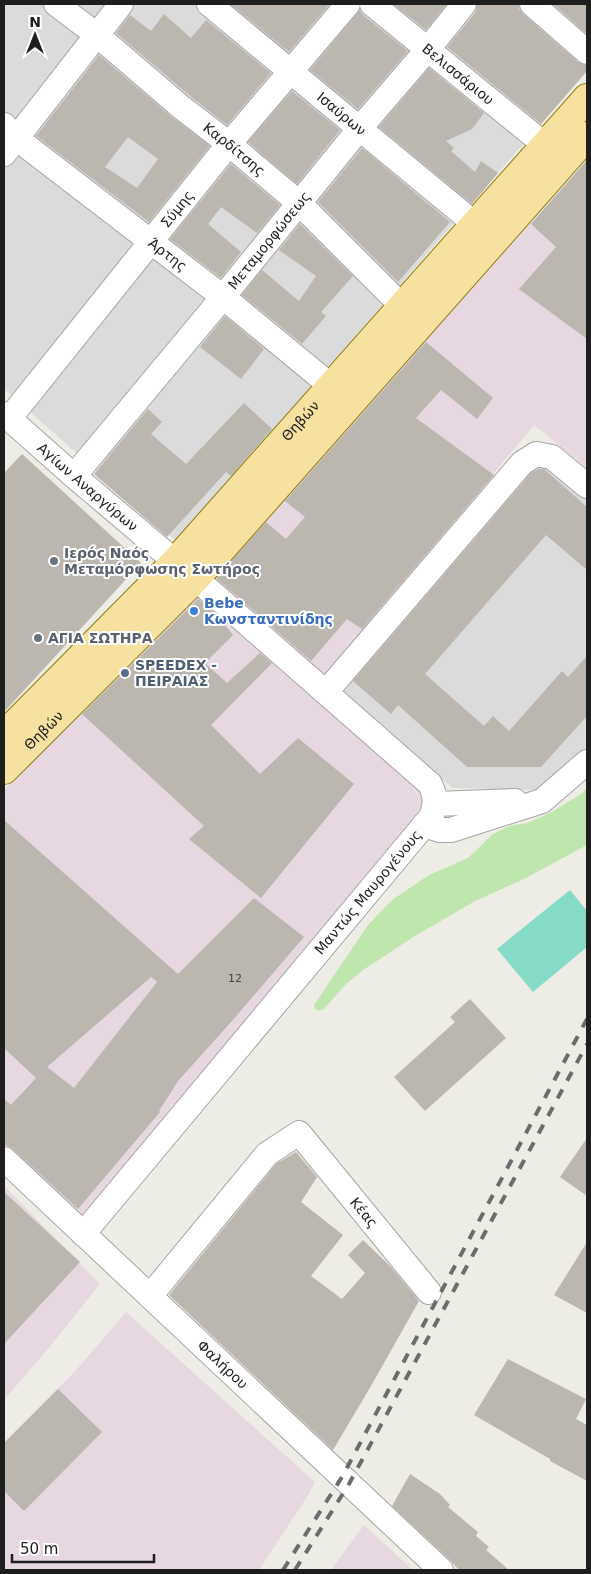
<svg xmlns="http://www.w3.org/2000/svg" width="591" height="1574" font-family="'DejaVu Sans',sans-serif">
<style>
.residential{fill:#dcdbdb}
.industrial{fill:#e7d7e1}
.grass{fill:#bfe6ad}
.pitch{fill:#86dac8}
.building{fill:#bbb6ae;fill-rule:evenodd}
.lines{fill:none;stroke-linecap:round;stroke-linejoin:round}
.minor-casing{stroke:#a5a5a5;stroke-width:26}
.major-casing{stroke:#907b08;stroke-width:30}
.minor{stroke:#fff;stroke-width:24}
.major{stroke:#f7e1a1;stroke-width:28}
.rail{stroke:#6c6c6c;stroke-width:4;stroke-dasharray:10 10;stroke-linecap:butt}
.worship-dot{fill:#6b7280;stroke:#fff;stroke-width:2}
.shop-dot{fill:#3f7fe0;stroke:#fff;stroke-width:2}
.service-dot{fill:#5c6f8a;stroke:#fff;stroke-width:2}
.labels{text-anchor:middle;stroke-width:4;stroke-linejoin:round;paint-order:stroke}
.number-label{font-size:11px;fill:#454442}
.street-label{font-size:14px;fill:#1e1e1e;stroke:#fff}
.worship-label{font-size:14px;font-weight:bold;fill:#5b616d;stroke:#fff;text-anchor:start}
.shop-label{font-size:14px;font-weight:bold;fill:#366cbe;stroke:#fff;text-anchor:start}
.service-label{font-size:14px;font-weight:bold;fill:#4e5e75;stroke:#fff;text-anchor:start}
</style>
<rect width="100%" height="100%" fill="#eeede5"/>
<g class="residential">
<polygon points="4,4 587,4 587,71 176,541 4,389"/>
<polygon points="538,454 587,494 587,754 540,790 453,788 424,766 343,695 341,690"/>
</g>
<g class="industrial">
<polygon points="587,160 587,468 534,425 324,679 211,580"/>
<polygon points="197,590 419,785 429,802 76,1225 4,1154 4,790"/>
<polygon points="4,1186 100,1284 48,1349 4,1400"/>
<polygon points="126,1312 315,1482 307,1497 259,1570 4,1570 4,1443 77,1369"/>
<polygon points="364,1525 413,1570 331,1570"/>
</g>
<polygon class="grass" points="587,788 587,845 524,879 475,901 415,936 363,970 345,985 324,1009 319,1011 315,1009 314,1005 316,1002 368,925 392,900 429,875 468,858 493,834 509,826 527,823 552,812 581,794"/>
<polygon class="pitch" points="570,890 587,911 587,947 533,992 497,949"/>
<g class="building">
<polygon points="230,4 330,4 289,52"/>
<polygon points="393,4 447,4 426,30"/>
<polygon points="477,4 519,4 519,9 523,14 578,62 587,65 587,71 541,124 447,47 475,13"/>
<polygon points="553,4 587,4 587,34"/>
<polygon points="360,10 363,15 408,51 358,109 310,70"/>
<polygon points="164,14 191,38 206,20 271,73 227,125 190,96 116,33 130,15 151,31"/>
<path d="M99,55l73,62 38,29 -61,76 -113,-86zM128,137l30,22 -21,29 -32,-21z"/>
<polygon points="429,68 484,113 472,129 446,141 454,148 451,151 475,172 481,161 498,173 472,204 379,127"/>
<polygon points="292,91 340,130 297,184 248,142"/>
<polygon points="362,148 450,222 398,282 318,202"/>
<polygon points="587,160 587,339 519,289 556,247 531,224"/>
<polygon points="231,164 280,205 257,233 221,207 208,224 241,252 221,278 170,239"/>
<polygon points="300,224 353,276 321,312 326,316 302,344 242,295 262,270 299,301 316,276 279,250"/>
<polygon points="225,316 264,349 241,379 200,347"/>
<polygon points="426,342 493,398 477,419 441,390 416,418 494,475 362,629 347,619 311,661 216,578 266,522 286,539 305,517 285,501"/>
<polygon points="244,403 272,429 231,476 226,472 167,537 94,474 148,409 162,422 151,434 186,464"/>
<polygon points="22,454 141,563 4,712 4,473"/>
<polygon points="539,469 544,469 587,507 587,570 546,535 425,674 484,726 493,716 509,731 562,671 568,677 587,656 587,716 541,767 467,767 398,705 391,714 353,681 531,473"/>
<polygon points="198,599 220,618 233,635 205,663 227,683 260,653 272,663 211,725 260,774 298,738 354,784 261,898 189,839 204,826 82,714"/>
<path d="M4,820l174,154 76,-76 50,39 -72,84 -54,60 -19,30 1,1 -82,97 -65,-60 -9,-5v-45l7,6 25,-27 -32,-30zM151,977l6,5 -83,106 -27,-21z"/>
<polygon points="470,999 506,1038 425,1111 394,1077 455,1022 450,1017"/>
<polygon points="587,1138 587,1196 560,1177"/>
<polygon points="296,1152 317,1177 301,1202 343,1235 311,1276 342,1299 365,1273 348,1255 363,1240 391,1267 419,1301 371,1386 333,1450 169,1295 276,1164"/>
<polygon points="4,1192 80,1262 4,1344"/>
<polygon points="587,1242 587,1313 554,1295"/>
<polygon points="508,1359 586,1399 576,1419 587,1425 587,1481 550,1461 550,1459 474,1415"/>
<polygon points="58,1389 102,1432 24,1511 4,1491 4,1443"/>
<polygon points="410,1474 440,1494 450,1505 448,1507 478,1532 476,1536 489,1547 486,1550 509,1570 459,1570 450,1560 392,1506"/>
</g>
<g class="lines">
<g class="minor-casing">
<g id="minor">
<path id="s1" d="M56,4l41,31 84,72 48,37 70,59 102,102"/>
<path id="s2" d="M209,4l266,220"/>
<path id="s3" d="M372,4l173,141"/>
<polyline points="532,4 587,52"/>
<path id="s4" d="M4,125l12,13 207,159 108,89"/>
<polyline points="4,154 121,4"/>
<path id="s5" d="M4,414l70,62 143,121 213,187c6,12 6,21 1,33l-348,417"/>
<path id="s6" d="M9,419l220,-275 119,-140"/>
<path id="s7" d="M74,476l149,-179 137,-169 68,-79 36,-45"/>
<polyline points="326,692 522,463 536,454 552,457 587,486"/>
<polyline points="435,804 515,801"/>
<polyline points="424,825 440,830 451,830 542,801 587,762"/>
<path id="s8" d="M4,1159l437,411"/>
<path id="s9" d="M150,1296l117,-142 32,-21 130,159"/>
</g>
</g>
<g class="major-casing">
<g id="major">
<path id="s10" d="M4,735l172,-174 411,-463"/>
<path id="s11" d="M4,770l192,-192 391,-442"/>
</g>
</g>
<use href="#minor" class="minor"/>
<use href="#major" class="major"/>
<g class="rail">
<polyline points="283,1570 342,1477 587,1019"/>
<polyline points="295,1570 349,1484 587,1044"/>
</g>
</g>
<g class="worship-dot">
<circle cx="54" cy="561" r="5"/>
<circle cx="38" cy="638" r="5"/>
</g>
<circle class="shop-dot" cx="194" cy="611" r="5"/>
<circle class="service-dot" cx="125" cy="673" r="5"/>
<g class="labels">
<g class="number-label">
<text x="235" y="982">12</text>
</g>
<g class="street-label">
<text dy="5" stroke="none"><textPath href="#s3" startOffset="111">Βελισσάριου</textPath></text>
<text dy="5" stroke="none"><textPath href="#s2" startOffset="172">Ισαύρων</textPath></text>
<text dy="5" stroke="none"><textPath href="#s1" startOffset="230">Καρδίτσης</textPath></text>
<text dy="5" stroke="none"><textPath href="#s6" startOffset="269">Σύμης</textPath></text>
<text dy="5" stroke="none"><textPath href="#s7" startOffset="306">Μεταμορφώσεως</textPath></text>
<text dy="5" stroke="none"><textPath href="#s4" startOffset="209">Άρτης</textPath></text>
<text dy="5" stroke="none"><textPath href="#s10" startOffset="432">Θηβών</textPath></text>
<text dy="5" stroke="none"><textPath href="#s5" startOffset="111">Αγίων Αναργύρων</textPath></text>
<text dy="5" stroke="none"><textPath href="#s11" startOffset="56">Θηβών</textPath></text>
<text transform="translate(368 892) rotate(-50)" y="5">Μαντώς Μαυρογένους</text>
<text dy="5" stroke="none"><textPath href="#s9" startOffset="325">Κέας</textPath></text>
<text dy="5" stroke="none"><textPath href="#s8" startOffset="300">Φαλήρου</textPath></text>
</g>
<g class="worship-label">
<text x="64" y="558">Ιερός Ναός<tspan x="64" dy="16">Μεταμόρφωσης Σωτήρος</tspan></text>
<text x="48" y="643">ΑΓΙΑ ΣΩΤΗΡΑ</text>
</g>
<g class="shop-label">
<text x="204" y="608">Bebe<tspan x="204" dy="16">Κωνσταντινίδης</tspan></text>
</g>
<g class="service-label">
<text x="135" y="670">SPEEDEX -<tspan x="135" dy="16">ΠΕΙΡΑΙΑΣ</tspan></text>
</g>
</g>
<rect width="591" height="1574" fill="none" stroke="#1e1e1e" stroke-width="10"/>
<g transform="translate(35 35)" stroke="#ffffff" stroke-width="4" paint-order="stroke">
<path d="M0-4L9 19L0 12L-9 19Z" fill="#1e1e1e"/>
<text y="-8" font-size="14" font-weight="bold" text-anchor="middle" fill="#1e1e1e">N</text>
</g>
<path d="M12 1554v8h142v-8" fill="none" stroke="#1e1e1e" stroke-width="2.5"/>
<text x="20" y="1554" font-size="15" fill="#1e1e1e" stroke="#ffffff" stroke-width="4" paint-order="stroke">50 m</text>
</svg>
